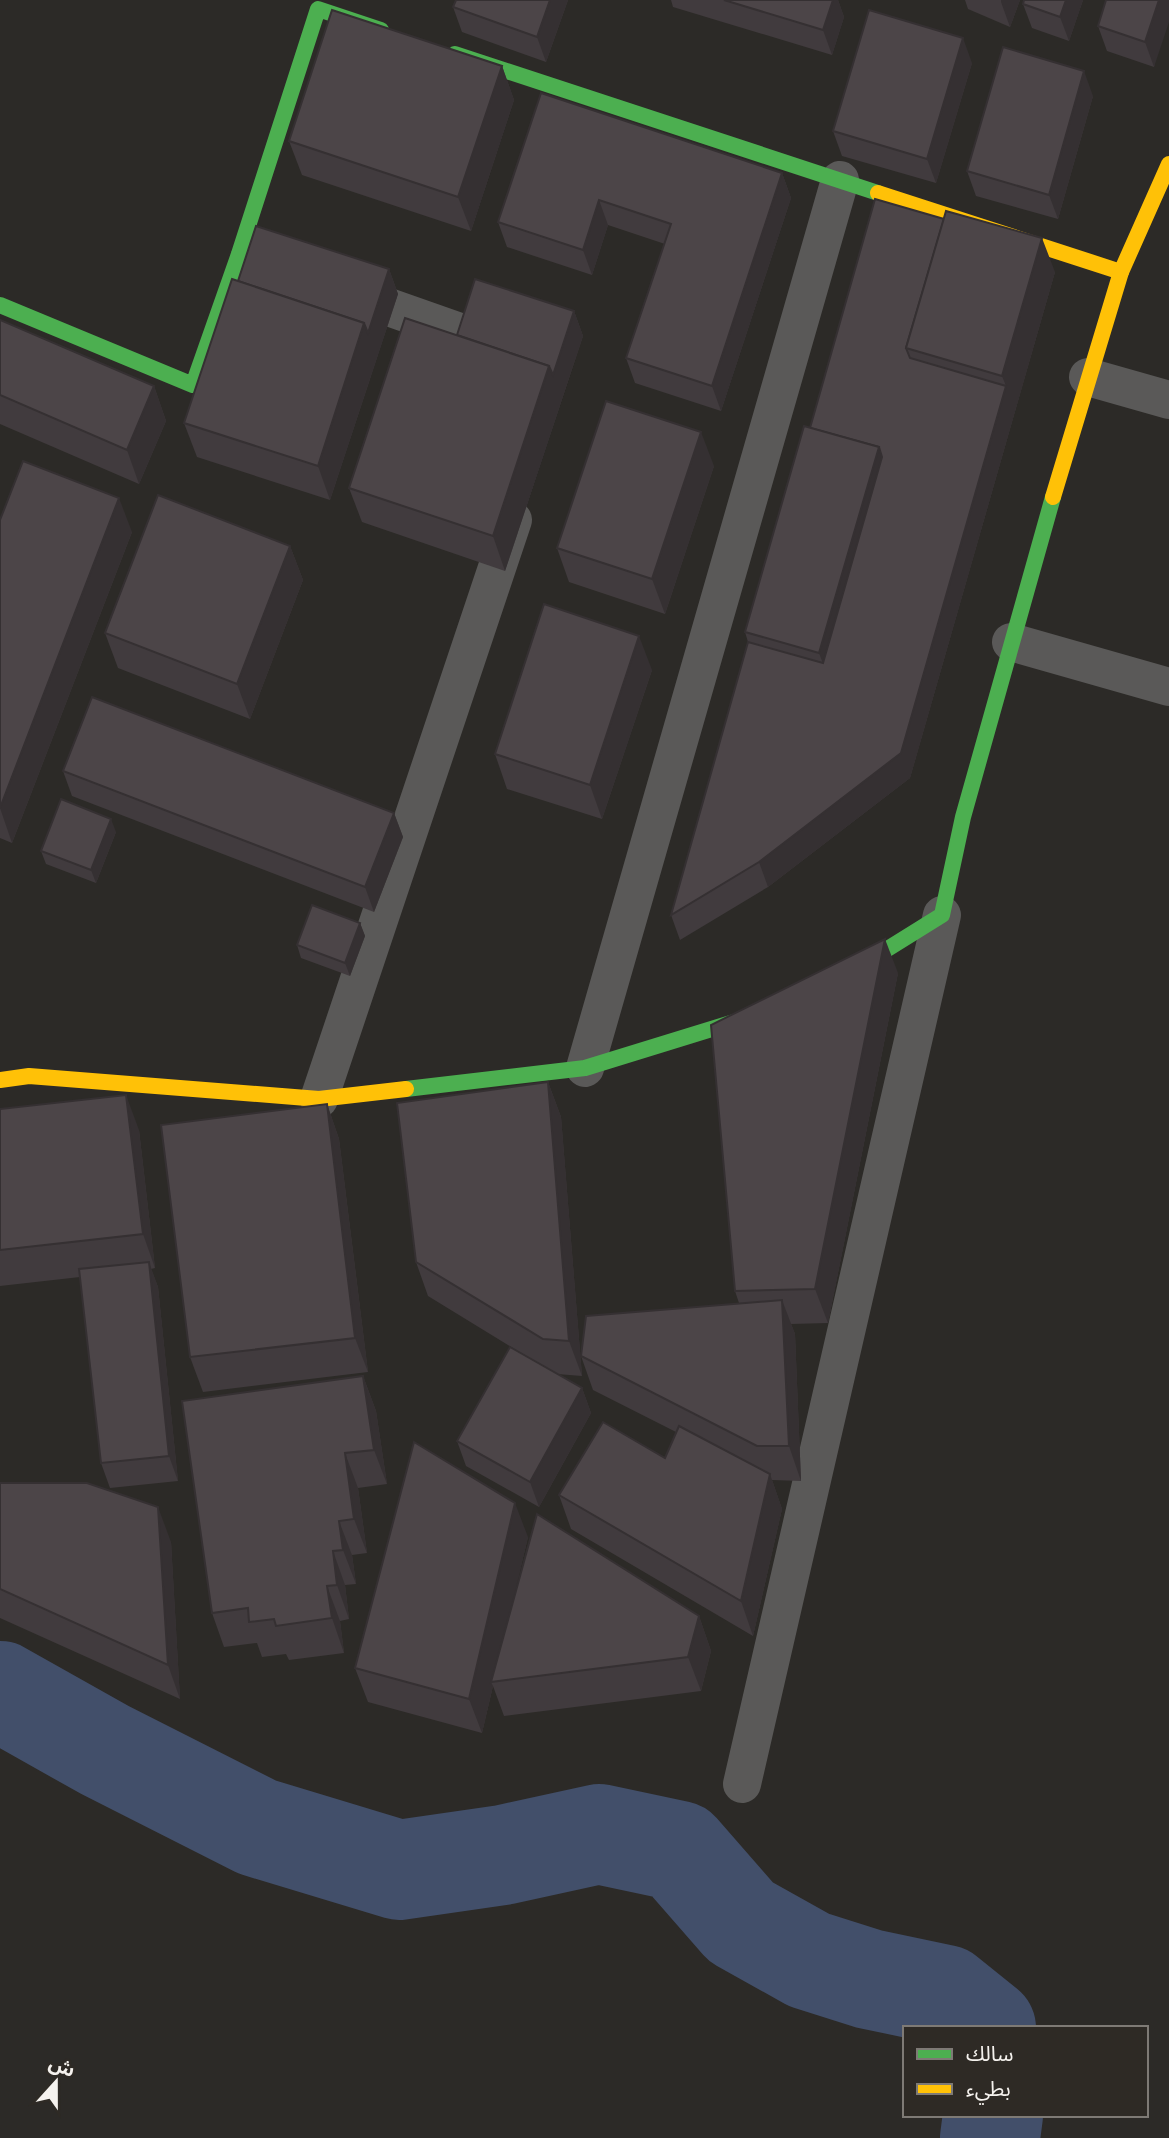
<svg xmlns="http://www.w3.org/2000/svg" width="1169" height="2138" font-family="'PT Sans','Noto Sans Arabic',sans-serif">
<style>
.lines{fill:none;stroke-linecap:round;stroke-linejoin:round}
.river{stroke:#424f6a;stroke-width:100}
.street{stroke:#5a5958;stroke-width:38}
.fast{stroke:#4caf50;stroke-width:16}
.slow{stroke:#ffc107;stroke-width:16}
.wall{fill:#413b3e}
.shaded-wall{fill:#353032}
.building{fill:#4c4548;stroke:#353032;stroke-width:2}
</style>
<rect width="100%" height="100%" fill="#2c2a27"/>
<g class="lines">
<g class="river">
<polyline points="0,1691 105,1750 257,1827 399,1870 503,1855 599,1834 679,1851 741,1922 809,1960 869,1979 945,1995 986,2028"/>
<polyline points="990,2138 993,2115"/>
</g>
<g class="street">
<polyline points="343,291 508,349"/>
<polyline points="1088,377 1169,400"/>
<polyline points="1011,642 1169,687"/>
<polyline points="585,1068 840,180"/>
<polyline points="319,1099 513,520"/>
<polyline points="742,1784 942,915"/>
</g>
<g class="fast">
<polyline points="455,54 878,193"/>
<polyline points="0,305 193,385 239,254 318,9 381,30"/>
<polyline points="844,976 942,915 963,817 1053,497"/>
<polyline points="406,1089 585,1068 760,1014"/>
</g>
<g class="slow">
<polyline points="878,193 1121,272"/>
<polyline points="1053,497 1121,272 1169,164"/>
<polyline points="0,1080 29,1076 319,1099 406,1089"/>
</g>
</g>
<g class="wall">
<polygon points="456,0 568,0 546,62 462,32 453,7"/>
<polygon points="671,0 838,0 844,17 832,55 673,7"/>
<polygon points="965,0 1020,0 1010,27 968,9"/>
<polygon points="1083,0 1069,41 1032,28 1023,4"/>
<polygon points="1169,0 1154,67 1107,51 1098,26"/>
<polygon points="972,63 936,183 842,156 833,131"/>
<polygon points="502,66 514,100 471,231 302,175 289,141"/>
<polygon points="541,93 782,173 791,198 721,411 635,383 626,358 665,244 608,225 592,275 507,247 498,222"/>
<polygon points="1093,96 1058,219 976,196 967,171"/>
<polygon points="875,199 1055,272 910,778 768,887 680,940 671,915 748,642 745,632 810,428"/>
<polygon points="389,269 398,294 330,500 197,457 184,423 238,281"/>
<polygon points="574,311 583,336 505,571 362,522 349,488 457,335"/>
<polygon points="0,320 154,386 166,421 139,484 0,424"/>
<polygon points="714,466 665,614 569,582 557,548"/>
<polygon points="0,520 132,532 12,843 0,838"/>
<polygon points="290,546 303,580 250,719 118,668 105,633"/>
<polygon points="652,670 602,819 507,789 495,754"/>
<polygon points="63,771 394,813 403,837 374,912 72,796"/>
<polygon points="116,832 96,883 46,864 41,851"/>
<polygon points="360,923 365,936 350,976 301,958 297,945"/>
<polygon points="898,973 828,1323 791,1324 795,1334 801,1481 772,1480 782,1509 753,1636 571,1529 559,1495 665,1458 676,1432 593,1390 581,1356 739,1303 735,1291"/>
<polygon points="548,1082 561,1117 582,1376 557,1374 582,1388 591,1413 539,1507 466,1466 457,1441 549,1370 428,1296 416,1262"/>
<polygon points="327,1104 339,1139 368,1372 203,1392 190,1357"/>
<polygon points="0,1109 139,1130 155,1268 151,1269 158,1287 178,1481 110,1488 101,1463 80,1277 0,1286"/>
<polygon points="363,1376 376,1411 387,1484 358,1488 367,1553 352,1555 356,1584 345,1585 349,1619 340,1621 344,1653 289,1660 286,1654 262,1657 257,1643 224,1647 212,1613"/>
<polygon points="0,1483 171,1542 180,1699 0,1618"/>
<polygon points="528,1537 511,1608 699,1616 711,1651 701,1691 504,1716 493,1686 482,1733 368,1702 355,1668"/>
</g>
<g class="shaded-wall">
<polygon points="550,0 568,0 546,62 537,37"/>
<polygon points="833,0 838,0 844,17 832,55 823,30"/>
<polygon points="1001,0 1020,0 1010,27 1001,2"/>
<polygon points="1066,0 1083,0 1069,41 1060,17"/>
<polygon points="1159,0 1169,0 1169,22 1154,67 1145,42"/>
<polygon points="963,38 972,63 936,183 927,159"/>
<polygon points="502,66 514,100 471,231 458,197"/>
<polygon points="1084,71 1093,96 1058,219 1049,195"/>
<polygon points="782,173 791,198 721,411 712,386"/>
<polygon points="599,200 608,225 592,275 583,250"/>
<polygon points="1042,238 1055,272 910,778 768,887 759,862 1006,386 1002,376"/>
<polygon points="389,269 398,294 330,500 318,466 364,323"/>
<polygon points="574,311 583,336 505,571 493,536 549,366"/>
<polygon points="154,386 166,421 139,484 127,450"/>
<polygon points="701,432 714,466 665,614 652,579"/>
<polygon points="879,447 891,481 832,688 819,653"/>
<polygon points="119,498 132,532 12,843 0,808"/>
<polygon points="290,546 303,580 250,719 237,684"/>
<polygon points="639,636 652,670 602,819 590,785"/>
<polygon points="394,813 403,837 374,912 365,887"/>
<polygon points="111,819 116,832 96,883 91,870"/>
<polygon points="360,923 365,936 350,976 345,963"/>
<polygon points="885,939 898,973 828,1323 815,1289"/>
<polygon points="548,1082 561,1117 582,1376 569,1341"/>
<polygon points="126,1095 139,1130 155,1268 143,1234"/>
<polygon points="327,1104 339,1139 368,1372 355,1338"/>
<polygon points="149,1262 158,1287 178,1481 169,1456"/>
<polygon points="782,1300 795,1334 801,1481 789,1446"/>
<polygon points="363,1376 376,1411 387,1484 374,1450"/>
<polygon points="582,1388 591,1413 539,1507 530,1482"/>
<polygon points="345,1453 358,1488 367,1553 354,1519"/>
<polygon points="770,1474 782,1509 753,1636 741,1601"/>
<polygon points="515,1503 528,1537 494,1681 491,1682 493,1686 482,1733 469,1699"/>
<polygon points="158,1507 171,1542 180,1699 168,1665"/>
<polygon points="339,1521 352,1555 356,1584 343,1550"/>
<polygon points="333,1551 345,1585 349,1619 337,1585"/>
<polygon points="327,1586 340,1621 344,1653 332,1618"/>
<polygon points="699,1616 711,1651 701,1691 688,1657"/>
</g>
<g class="building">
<polygon points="456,0 550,0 537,37 453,7"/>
<polygon points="724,0 833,0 823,30"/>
<polygon points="1024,0 1066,0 1060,17 1023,4"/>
<polygon points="1106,0 1159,0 1145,42 1098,26"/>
<polygon points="332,10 502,66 458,197 289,141"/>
<polygon points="869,10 963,38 927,159 833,131"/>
<polygon points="1003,47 1084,71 1049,195 967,171"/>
<polygon points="541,93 782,173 712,386 626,358 671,224 599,200 583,250 498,222"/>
<polygon points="875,199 944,219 906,348 910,358 1006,386 901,753 759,862 671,915 748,642 823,663 846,583 882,457 879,447 810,428"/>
<polygon points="946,211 1042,238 1002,376 906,348"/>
<polygon points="256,226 389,269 368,333 364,323 238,281"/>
<polygon points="232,279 364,323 318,466 184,423"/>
<polygon points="475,279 574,311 553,375 549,366 457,335"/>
<polygon points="405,318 549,366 493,536 349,488"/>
<polygon points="0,320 154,386 127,450 0,395"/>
<polygon points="606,401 701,432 652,579 557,548"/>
<polygon points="804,426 879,447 819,653 745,632"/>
<polygon points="23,461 119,498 0,808 0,520"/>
<polygon points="158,495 290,546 237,684 105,633"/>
<polygon points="544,604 639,636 590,785 495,754"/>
<polygon points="92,697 394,813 365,887 63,771"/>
<polygon points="61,799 111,819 91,870 41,851"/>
<polygon points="312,905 360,923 345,963 297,945"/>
<polygon points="885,939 815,1289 735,1291 711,1025"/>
<polygon points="548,1082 569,1341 543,1339 416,1262 397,1103"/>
<polygon points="126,1095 143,1234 0,1250 0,1109"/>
<polygon points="327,1104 355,1338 190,1357 161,1125"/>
<polygon points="149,1262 169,1456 101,1463 79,1269"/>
<polygon points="782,1300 789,1446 757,1446 581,1356 586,1316"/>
<polygon points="510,1347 582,1388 530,1482 457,1441"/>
<polygon points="363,1376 374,1450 345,1453 354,1519 339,1521 343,1550 333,1551 337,1585 327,1586 332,1618 276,1626 274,1619 249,1622 248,1608 212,1613 182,1401"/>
<polygon points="603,1422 665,1458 679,1426 770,1474 741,1601 559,1495"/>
<polygon points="414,1442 515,1503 469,1699 355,1668"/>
<polygon points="0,1483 87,1483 158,1507 168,1665 0,1589"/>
<polygon points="537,1514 699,1616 688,1657 491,1682"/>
</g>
<rect x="903" y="2026" width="245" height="91" fill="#2e2a25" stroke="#7e7a75" stroke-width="2"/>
<rect x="917" y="2049" width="35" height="10" fill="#4caf50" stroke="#7e7a75" stroke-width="2"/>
<text x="966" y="2061" font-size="21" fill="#f5f2ee">سالك</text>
<rect x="917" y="2084" width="35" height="10" fill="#ffc107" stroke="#7e7a75" stroke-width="2"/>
<text x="966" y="2096" font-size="21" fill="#f5f2ee">بطيء</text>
<g transform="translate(56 2082) rotate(21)" stroke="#2e2a25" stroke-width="5" paint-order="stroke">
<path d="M0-5L12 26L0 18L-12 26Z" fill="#f5f2ee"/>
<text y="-10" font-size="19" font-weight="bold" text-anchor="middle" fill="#f5f2ee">ش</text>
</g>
</svg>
